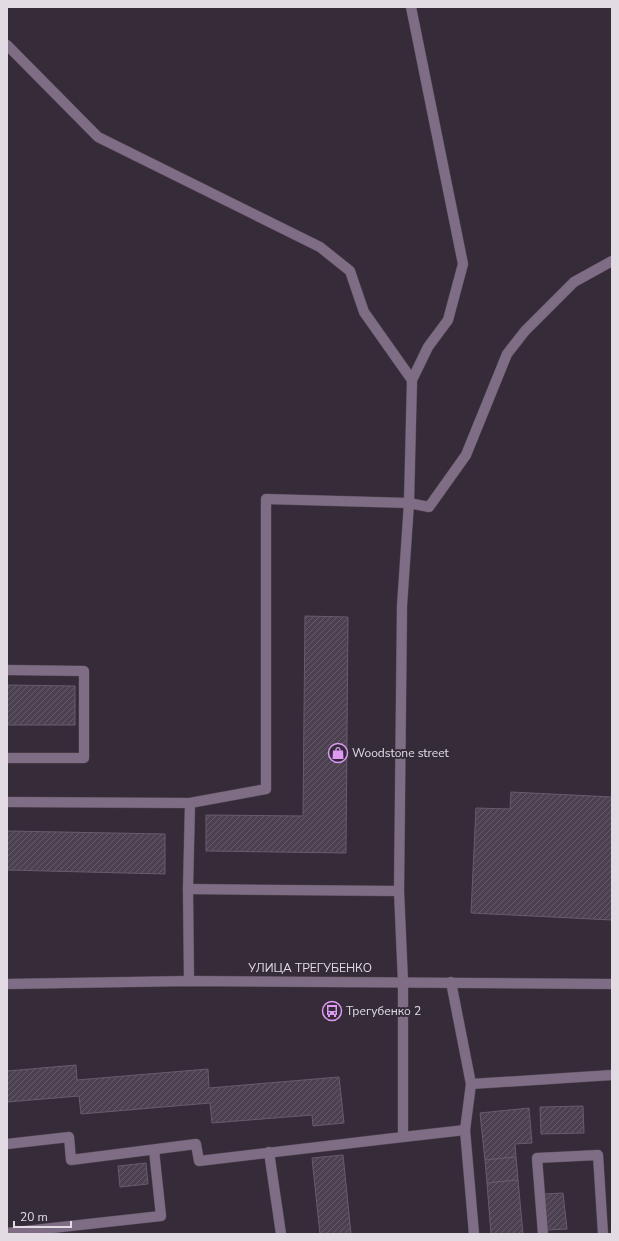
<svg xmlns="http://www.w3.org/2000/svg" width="619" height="1241" font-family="'Nunito Sans',sans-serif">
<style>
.building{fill:url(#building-hatch);stroke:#685c6c}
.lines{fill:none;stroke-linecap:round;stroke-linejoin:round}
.minor-casing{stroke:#524854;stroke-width:11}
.minor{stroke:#7f6d85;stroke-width:10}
.labels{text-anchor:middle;stroke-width:4;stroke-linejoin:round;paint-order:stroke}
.poi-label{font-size:12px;fill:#e2dbe4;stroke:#362c39;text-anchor:start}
.street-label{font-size:12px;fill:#e2dbe4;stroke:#362c39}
</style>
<defs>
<pattern id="building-hatch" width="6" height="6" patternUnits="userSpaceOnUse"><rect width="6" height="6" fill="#4c4150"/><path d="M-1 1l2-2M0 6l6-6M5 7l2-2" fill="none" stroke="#665c69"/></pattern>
</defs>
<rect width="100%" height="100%" fill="#362c39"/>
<g class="building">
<polygon points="305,616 348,617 346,853 206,851 206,815 303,816"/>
<polygon points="7,685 75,686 75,725 7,725"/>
<polygon points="511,792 612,797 612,920 471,913 476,808 510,809"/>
<polygon points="7,831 165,834 165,874 7,870"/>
<polygon points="76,1065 77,1080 208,1069 209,1088 339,1077 344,1123 313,1126 312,1115 212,1123 210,1103 81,1114 79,1096 7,1102 7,1071"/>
<polygon points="583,1106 584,1133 541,1134 540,1107"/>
<polygon points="529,1108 532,1143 515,1144 516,1157 485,1160 480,1113"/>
<polygon points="343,1155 351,1234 320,1234 312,1158"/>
<polygon points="516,1157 518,1180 487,1183 485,1160"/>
<polygon points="146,1163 148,1184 120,1187 118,1166"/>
<polygon points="518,1180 523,1234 491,1234 487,1183"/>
<polygon points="563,1193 567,1229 547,1230 544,1194"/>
</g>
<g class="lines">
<g class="minor-casing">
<g id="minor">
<polyline points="411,7 463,264 448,320 428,347 412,380"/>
<polyline points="7,45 98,137 320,247 350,271 364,312 412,380 409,503 402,606 399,891 403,982 403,1137 199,1161 196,1144 71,1160 69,1137 7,1144"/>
<polyline points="7,670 84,671 84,758 7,758"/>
<polyline points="7,802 190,803 266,789 266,499 409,503 429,507 466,455 507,354 525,331 574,282 612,261"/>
<polyline points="188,889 399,891"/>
<polyline points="189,981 188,889 190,803"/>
<polyline points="451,982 471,1084 465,1130 474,1234"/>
<polyline points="7,984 189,981 612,984"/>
<polyline points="471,1084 612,1075"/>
<polyline points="403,1137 465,1130"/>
<polyline points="269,1152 281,1234"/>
<polyline points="7,1233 161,1216 154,1150"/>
<polyline points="543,1234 537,1158 598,1155 603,1234"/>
</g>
</g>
<use href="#minor" class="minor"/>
</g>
<defs>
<g id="shop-ring" transform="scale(1)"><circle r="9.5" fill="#362c39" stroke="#dd99f3" stroke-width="1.5"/><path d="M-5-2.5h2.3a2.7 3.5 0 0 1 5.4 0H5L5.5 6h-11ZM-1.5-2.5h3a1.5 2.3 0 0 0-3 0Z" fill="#dd99f3"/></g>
<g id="bus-ring" transform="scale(1)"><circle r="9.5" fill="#362c39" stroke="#dd99f3" stroke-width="1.5"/><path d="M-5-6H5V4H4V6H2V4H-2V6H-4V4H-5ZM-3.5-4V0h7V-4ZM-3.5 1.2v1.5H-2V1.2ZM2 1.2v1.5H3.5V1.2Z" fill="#dd99f3"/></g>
</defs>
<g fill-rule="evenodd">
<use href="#shop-ring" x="338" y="753"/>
<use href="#bus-ring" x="332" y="1011"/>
</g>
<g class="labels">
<g class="poi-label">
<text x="352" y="757">Woodstone street</text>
<text x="346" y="1015">Трегубенко 2</text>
</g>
<g class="street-label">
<text x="310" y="972">УЛИЦА ТРЕГУБЕНКО</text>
</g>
</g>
<rect width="619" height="1241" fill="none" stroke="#e2dbe4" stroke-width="16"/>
<path d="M14 1221v6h57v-6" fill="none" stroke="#e2dbe4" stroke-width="2"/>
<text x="20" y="1221" font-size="12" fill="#e2dbe4" stroke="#362c39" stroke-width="3" paint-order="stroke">20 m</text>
</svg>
